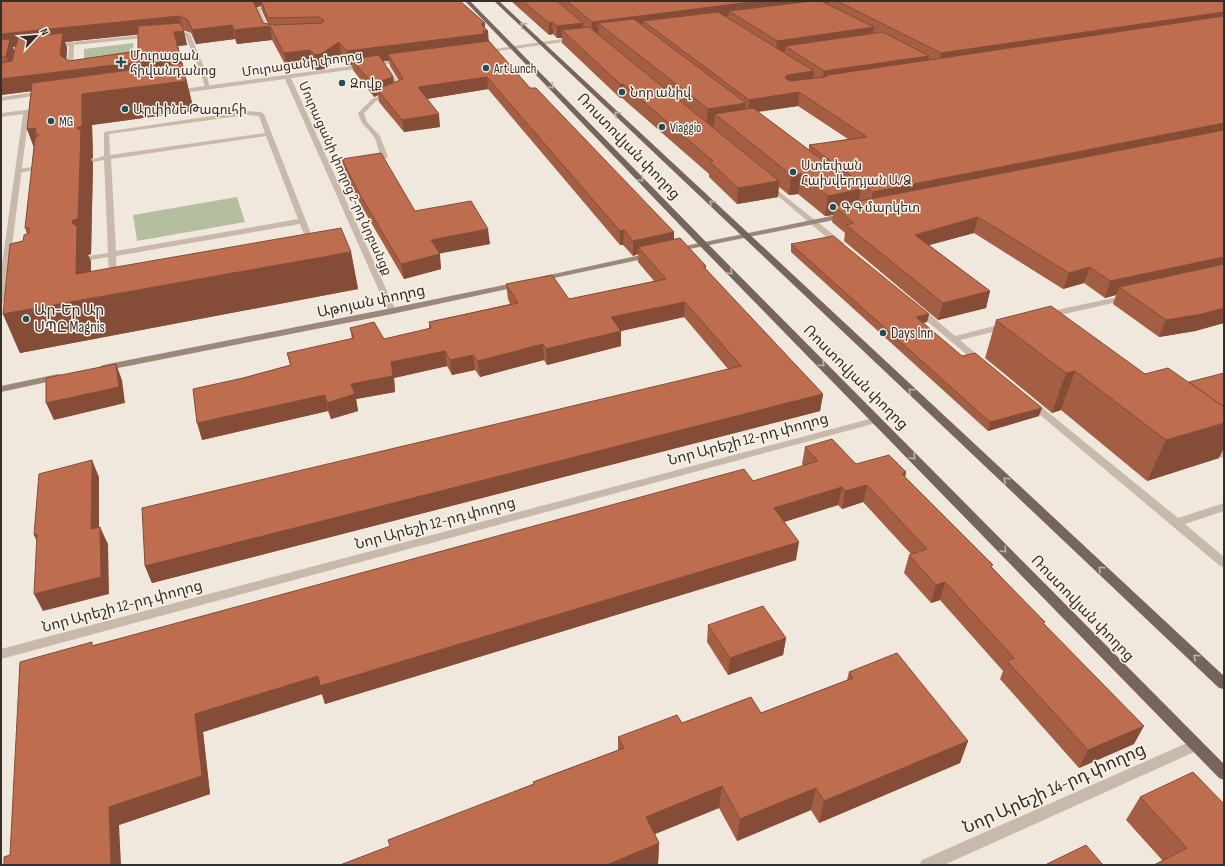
<svg xmlns="http://www.w3.org/2000/svg" width="1225" height="866" font-family="'Sofia Sans Condensed','Noto Sans Armenian',sans-serif">
<style>
.green{fill:#b3bf9e}
.lines{fill:none;stroke-linecap:round;stroke-linejoin:round}
.lane{fill:#c8b9aa;fill-rule:evenodd}
.street{fill:#c8b9aa;fill-rule:evenodd}
.secondary{fill:#9c887b;fill-rule:evenodd}
.primary{fill:#77655b;fill-rule:evenodd}
.wall{fill:#a35e43;fill-rule:evenodd}
.shaded-wall{fill:#854c37}
.building{fill:#be6d4e;stroke:#854c37}
.oneway{stroke:#beb3a9}
.poi-dot{fill:#214f55;stroke:#f9f2e9;stroke-width:1.5}
.labels{text-anchor:middle;stroke-width:3;stroke-linejoin:round;paint-order:stroke}
.far-poi-label{font-size:13px;fill:#362e29;stroke:#f9f2e9;text-anchor:start}
.far-street-label{font-size:13px;fill:#362e29;stroke:#f9f2e9}
.street-label{font-size:15px;fill:#362e29;stroke:#f9f2e9}
.poi-label{font-size:15px;fill:#362e29;stroke:#f9f2e9;text-anchor:start}
.near-street-label{font-size:18px;fill:#362e29;stroke:#f9f2e9}
</style>
<rect width="100%" height="100%" fill="#f1e8dd"/>
<g class="green">
<polygon points="133,43 134,61 84,67 84,49"/>
<polygon points="237,197 245,222 137,241 133,215"/>
</g>
<g class="lines">
<g class="lane">
<polygon points="183,31 190,34 206,72 210,88 205,87 201,74 171,78 168,76 200,71 185,35 171,36 168,34"/>
<polygon points="151,34 153,35 153,37 74,45 73,69 76,71 73,73 67,70 69,46 53,48 50,46 53,44"/>
<path d="M387,67l3,2 13,22 -27,10 -12,12 3,9 13,14 8,21 -3,2c-7,-3 -7,-16 -11,-22 -7,-11 -12,-10 -16,-24l14,-14 25,-9 -13,-21z"/>
<polygon points="44,91 46,92 46,94 1,101 1,97"/>
<path d="M246,111l15,1 3,2 55,140 -1,2 -19,9 -185,35h-3l-3,-43 -17,3 -4,-2 1,-2 20,-3 -4,-93 -11,2 -3,-2 14,-4v-24zM246,115l13,1 6,17 -155,22 -1,-21zM266,136l32,83 -182,32 -5,-92zM300,224l11,29 -14,8 -179,34 -2,-39z"/>
<polygon points="44,165 47,167 46,168 19,173 16,171 19,169"/>
<polygon points="1211,442 1224,450 1224,458 1220,457 1207,447 1206,445"/>
</g>
<g class="street">
<polygon points="284,1 292,1 260,10 271,34 266,35 255,9"/>
<polygon points="575,37 578,39 577,40 484,53 481,51"/>
<polygon points="402,59 404,60 404,62 291,78 396,311 392,314 388,311 285,79 176,94 173,92 176,90"/>
<polygon points="42,108 44,109 44,111 29,113 5,301 1,304 1,271 23,114 1,117 1,113"/>
<polygon points="767,182 844,243 844,247 838,247 765,185 764,184"/>
<polygon points="1127,295 1131,297 1130,299 1047,318 1043,315 1047,312"/>
<polygon points="918,306 921,307 955,336 1006,323 1010,326 1009,328 960,340 985,361 987,363 982,366 979,365 915,311 914,309"/>
<polygon points="1030,399 1033,400 1178,518 1224,503 1224,511 1185,524 1224,557 1224,567 1220,566 1027,404 1025,402 1027,400"/>
<polygon points="877,417 880,418 882,420 880,422 1,659 1,649"/>
<polygon points="1196,739 1201,741 1203,745 1201,749 944,865 919,865 922,860"/>
</g>
<g class="secondary">
<polygon points="846,213 849,213 849,217 675,252 671,250 675,248"/>
<polygon points="650,253 654,255 653,257 540,281 536,279 540,277"/>
<polygon points="519,282 523,284 522,286 392,314 103,371 98,368 103,365 392,308"/>
<polygon points="58,374 61,375 63,377 61,379 1,392 1,386"/>
</g>
<g class="primary">
<polygon points="465,1 470,1 706,242 1224,764 1224,780 1219,778 700,246"/>
<polygon points="494,1 499,1 1224,676 1224,689 1219,688"/>
</g>
</g>
<g class="wall">
<path d="M1,1h459l25,22v5l4,14 41,46 144,144v7l32,27v4l117,124 -3,17 -668,172 -7,-17 583,-197 -44,-52 -63,14v15l-74,19 -3,-5 -64,17 -5,-7 -23,5 -5,-9 -53,12 1,14 -39,7 2,12 -27,8 -3,-8 -126,29 41,-62 47,-13 -3,-12 65,-14 -2,-11 34,11 45,-10v-7l81,-18 -2,-5 -2,-15 63,15 85,-18 -16,-19v-8l-5,2 -10,-11h-3l-132,-156 -61,10 13,28 -36,5 -25,-30 -1,-7 -4,2 -21,-27 -1,-5 -3,1 -7,-9 -18,12 -8,1 -3,-6 -26,4 -15,-28 -35,4 -2,-5 -39,5 -5,-11 -8,-3 4,15 -9,1 16,65 -102,14 1,33 -2,1 2,4 -2,91 -3,1 3,6v11l260,-20 7,37 -338,64 -17,-39 20,-73 4,-7 -2,-6 9,-81 -7,-18 4,-38 -30,4zM261,6l1,5 6,13 -5,-1 -7,-15zM138,34v15l-1,2 -68,10 -3,-2 1,-11 -2,-6zM13,47h3l-1,5zM383,61h6l1,5 9,15 -5,2 -1,-6z"/>
<path d="M511,1h713v322l-29,8 -36,6 -46,-33 3,-9 -11,3 -21,-15 -21,6 -89,-56 -45,12 61,46 -4,17 -48,12 -94,-79 1,-8 -13,-11 1,-7 -8,1 -27,-22 -9,1 -10,-8 -1,10 -41,7 -28,-27v-3l-87,-76h-2l-58,-55v-5h-5l-4,-4 -4,1zM798,106l50,33 -39,6v5l-51,-38z"/>
<polygon points="342,159 415,211 490,244 439,253 441,269 404,279 362,207 344,172"/>
<polygon points="791,244 929,314 927,322 923,323 962,356 1039,416 988,431 791,252"/>
<polygon points="996,320 1219,458 1147,481 1061,410 1052,413 985,358"/>
<polygon points="805,447 856,464 906,472 905,477 992,567 1044,624 1134,744 1079,768 1000,679 1003,671 940,600 931,603 904,573 909,555 911,554 863,502 842,509 838,505 784,522 796,560 325,704 322,694 203,732 210,794 119,825 10,855 94,645 753,481 804,466 802,464"/>
<polygon points="708,625 786,638 783,655 728,675 707,642"/>
<polygon points="849,672 968,741 960,763 819,823 811,810 737,841 719,808 655,834 659,843 658,864 656,865 340,865 390,846 533,784 533,782 618,750 618,737 682,723 761,713 847,680"/>
<polygon points="1140,797 1224,865 1163,861 1126,820"/>
</g>
<g class="shaded-wall">
<polygon points="252,1 260,1 261,6 254,8"/>
<polygon points="759,1 809,1 729,11 729,16 650,26 643,21 643,27 598,23 599,33 592,33 592,22"/>
<polygon points="820,1 830,1 830,3 819,4"/>
<polygon points="1224,12 1224,23 938,65 941,53"/>
<polygon points="179,16 183,30 65,42 67,48 66,70 60,55 62,42 13,47 15,54 12,72 6,57 1,48 1,34"/>
<polygon points="552,22 553,34 549,35 549,23"/>
<polygon points="485,23 485,31 488,31 489,45 388,54 389,60 356,65 351,59 352,65 349,66 347,51"/>
<polygon points="583,23 583,35 562,30 562,38 557,38 557,26"/>
<polygon points="232,25 235,39 196,44 192,30"/>
<polygon points="270,26 272,40 237,44 234,30"/>
<polygon points="874,27 872,38 785,46 785,51 776,52 777,41"/>
<polygon points="184,31 187,45 178,46 194,111 92,125 93,158 91,159 93,163 91,254 88,255 91,261 90,299 351,252 358,289 20,353 3,314 76,274 72,223 77,128 82,94 184,72 1,95 1,79 180,57 174,32"/>
<polygon points="339,42 342,57 324,69 316,70 314,55"/>
<polygon points="310,50 313,64 287,68 284,53"/>
<polygon points="929,56 927,67 822,82 824,71"/>
<polygon points="814,71 812,84 786,89 785,78 787,75"/>
<polygon points="393,77 395,89 377,89 378,95 374,97 373,84"/>
<polygon points="487,77 488,89 420,100 418,87"/>
<polygon points="620,84 623,84 622,98 620,98"/>
<polygon points="799,92 798,106 748,113 749,100"/>
<polygon points="746,103 744,121 715,114 714,126 706,127 708,109"/>
<polygon points="439,114 440,127 404,132 402,120"/>
<polygon points="1224,123 1224,136 870,207 873,192"/>
<polygon points="36,128 35,132 46,160 39,161 27,129"/>
<polygon points="801,174 798,194 789,195 791,175"/>
<polygon points="779,181 778,197 737,204 738,188"/>
<polygon points="861,189 857,210 834,206 833,215 825,216 828,196"/>
<polygon points="978,217 974,233 911,250 915,235"/>
<polygon points="488,229 490,244 432,255 431,240"/>
<polygon points="624,230 623,245 620,245 620,231"/>
<polygon points="674,232 674,247 638,247 638,254 633,256 633,241"/>
<polygon points="440,254 441,269 404,279 401,264"/>
<polygon points="1224,257 1224,272 1119,287 1116,295 1105,298 1110,281"/>
<polygon points="1090,267 1084,283 1063,289 1069,273"/>
<polygon points="990,291 986,308 938,320 943,303"/>
<polygon points="685,302 684,317 621,331 621,346 547,365 546,349 611,317"/>
<polygon points="1224,308 1224,323 1195,331 1159,337 1166,320"/>
<polygon points="929,314 927,322 914,325 916,317"/>
<polygon points="543,344 544,360 480,377 478,361"/>
<polygon points="445,351 447,366 394,378 395,392 356,399 358,411 331,419 327,403 351,384 391,362"/>
<polygon points="473,355 475,370 452,375 450,360"/>
<polygon points="116,364 122,380 125,403 54,420 46,403"/>
<polygon points="1075,371 1061,410 1052,413 1066,373"/>
<polygon points="823,394 820,411 152,583 145,566"/>
<polygon points="325,395 328,411 202,440 197,423"/>
<polygon points="1042,408 1039,416 988,431 990,422"/>
<polygon points="1224,423 1224,448 1219,458 1147,481 1166,440"/>
<polygon points="92,460 99,477 99,546 91,529"/>
<polygon points="906,472 902,490 902,474"/>
<polygon points="867,485 863,502 842,509 845,491"/>
<polygon points="842,487 838,505 771,526 774,508"/>
<polygon points="100,527 108,544 109,594 43,611 34,594"/>
<polygon points="37,534 42,552 34,535"/>
<polygon points="799,542 796,560 325,704 322,694 203,732 210,794 119,825 121,865 111,865 109,807 195,714 318,676"/>
<polygon points="945,582 940,600 931,603 936,585"/>
<polygon points="786,638 783,655 728,675 730,658"/>
<polygon points="1144,726 1134,744 1079,768 1088,750"/>
<polygon points="968,741 960,763 819,823 824,801"/>
<polygon points="722,786 719,808 645,838 646,817"/>
<polygon points="816,788 811,810 737,841 740,819"/>
<polygon points="659,843 658,864 656,865 607,865"/>
</g>
<g class="building">
<polygon points="1,1 253,1 263,23 274,25 322,23 324,20 319,17 268,18 261,1 460,1 485,23 481,24 488,31 483,31 484,34 347,51 339,42 321,54 314,55 310,50 284,53 270,26 234,30 232,25 192,30 188,20 179,16 1,34"/>
<polygon points="523,1 557,1 583,23 557,26 552,22 549,23"/>
<polygon points="567,1 759,1 592,22"/>
<polygon points="812,1 821,1 874,27 777,41 729,11"/>
<polygon points="837,1 1224,1 1224,12 941,53"/>
<polygon points="718,12 814,71 787,75 785,78 790,81 825,77 828,75 1224,16 1224,123 873,192 809,145 867,137 799,92 749,100 643,21"/>
<polygon points="634,19 746,103 708,109 598,23"/>
<polygon points="180,23 184,31 174,32 180,57 1,79 1,63 12,61 18,38 63,33 60,55 69,61 137,51 138,49 138,26"/>
<polygon points="589,27 779,181 738,188 710,162 713,161 623,84 620,84 562,30"/>
<polygon points="883,32 929,56 824,71 785,46"/>
<polygon points="10,39 6,57 1,57 1,40"/>
<polygon points="489,41 530,88 536,88 674,232 633,241 624,230 620,231 487,77 418,87 439,114 402,120 377,89 403,79 388,54"/>
<polygon points="379,55 393,77 373,84 351,59"/>
<polygon points="182,63 186,81 82,94 82,126 77,128 81,131 78,219 73,220 72,223 77,226 76,274 341,228 351,252 3,314 10,244 23,241 24,235 29,233 29,228 25,228 35,138 39,135 35,132 36,128 27,129 32,83"/>
<polygon points="753,108 861,189 828,196 801,174 791,175 715,114"/>
<polygon points="1224,130 1224,257 1110,281 1090,267 1069,273 978,217 915,235 990,291 943,303 846,225 854,223 834,206"/>
<polygon points="381,153 415,211 471,201 488,229 431,240 440,254 401,264 359,193 342,159"/>
<polygon points="833,236 929,314 916,317 962,356 975,353 1042,408 990,422 791,244"/>
<polygon points="680,238 706,266 703,266 823,394 145,566 142,508 741,366 685,302 611,317 621,331 546,349 543,344 478,361 473,355 450,360 445,351 391,362 393,376 351,384 355,394 327,403 325,395 197,423 193,389 243,378 291,365 287,353 354,338 350,328 374,322 384,339 431,328 429,322 518,303 506,284 552,275 569,299 666,279 638,247"/>
<polygon points="1224,264 1224,308 1202,314 1166,320 1119,287"/>
<polygon points="1051,306 1145,374 1168,368 1224,407 1224,423 1166,440 1075,371 1066,373 996,320"/>
<polygon points="116,364 119,387 46,403 46,378"/>
<polygon points="1224,373 1224,407 1189,382"/>
<polygon points="832,439 856,464 889,455 906,472 902,474 993,565 990,566 1045,622 1043,623 1144,726 1088,750 1007,661 1014,658 945,582 936,585 909,555 927,549 867,485 845,491 842,487 774,508 799,542 320,686 318,676 195,714 202,776 109,807 111,865 4,865 4,857 10,855 20,662 92,642 92,646 744,469 753,481 818,461 805,447"/>
<polygon points="92,460 91,529 100,527 101,577 34,594 37,534 34,535 39,474"/>
<polygon points="763,606 786,638 730,658 708,625"/>
<polygon points="897,653 968,741 824,801 816,788 740,819 722,786 646,817 659,843 607,865 340,865 390,846 388,840 534,784 533,782 624,748 618,737 677,715 682,723 751,697 761,713 853,678 849,672"/>
<polygon points="1193,772 1224,804 1224,865 1154,865 1187,848 1140,797"/>
<polygon points="1086,845 1103,865 1048,865 1047,864"/>
</g>
<defs><path id="oneway-chevron" d="M-2-3.5L2.5 0L-2 3.5" fill="none" stroke-width="1.6" stroke-linecap="round" stroke-linejoin="round"/></defs>
<g class="oneway">
<use href="#oneway-chevron" transform="translate(523 25) rotate(-138)"/>
<use href="#oneway-chevron" transform="translate(551 86) rotate(46)"/>
<use href="#oneway-chevron" transform="translate(617 114) rotate(-137)"/>
<use href="#oneway-chevron" transform="translate(641 179) rotate(46)"/>
<use href="#oneway-chevron" transform="translate(712 203) rotate(-137)"/>
<use href="#oneway-chevron" transform="translate(730 272) rotate(45)"/>
<use href="#oneway-chevron" transform="translate(822 364) rotate(45)"/>
<use href="#oneway-chevron" transform="translate(911 391) rotate(-137)"/>
<use href="#oneway-chevron" transform="translate(913 457) rotate(46)"/>
<use href="#oneway-chevron" transform="translate(1006 480) rotate(-137)"/>
<use href="#oneway-chevron" transform="translate(1004 550) rotate(46)"/>
<use href="#oneway-chevron" transform="translate(1101 569) rotate(-137)"/>
<use href="#oneway-chevron" transform="translate(1196 657) rotate(-137)"/>
</g>
<g class="poi-dot">
<path d="M119 56h4v4h4v4h-4v4h-4v-4h-4v-4h4z"/>
<circle cx="486" cy="68" r="4"/>
<circle cx="342" cy="83" r="4"/>
<circle cx="622" cy="92" r="4"/>
<circle cx="125" cy="109" r="4"/>
<circle cx="51" cy="121" r="4"/>
<circle cx="662" cy="127" r="4"/>
<circle cx="793" cy="172" r="4"/>
<circle cx="833" cy="207" r="4"/>
<circle cx="26" cy="319" r="4"/>
<circle cx="883" cy="333" r="4"/>
</g>
<g class="labels">
<g class="far-poi-label">
<text x="130" y="60">Մուրացան<tspan x="130" dy="15">հիվանդանոց</tspan></text>
<text x="494" y="73">Art Lunch</text>
<text x="350" y="88">Զովք</text>
<text x="630" y="97">Նոր անիվ</text>
<text x="133" y="114">Արփինե Թագուհի</text>
<text x="59" y="126">MG</text>
<text x="670" y="132">Viaggio</text>
<text x="801" y="170">Ստեփան<tspan x="801" dy="15">Հախվերդյան Ա/Ձ</tspan></text>
<text x="841" y="212">Գ Գ մարկետ</text>
</g>
<g class="far-street-label">
<text transform="translate(302 63) rotate(-8)" y="5">Մուրացանի փողոց</text>
<text transform="translate(346 178) rotate(66)" y="5">Մուրացանի փողոց 2-րդ նրբանցք</text>
</g>
<g class="street-label">
<text transform="translate(629 146) rotate(46)" y="5">Ռոստովյան փողոց</text>
<text transform="translate(371 301) rotate(-12)" y="5">Աթոյան փողոց</text>
<text transform="translate(856 377) rotate(45)" y="5">Ռոստովյան փողոց</text>
<text transform="translate(748 439) rotate(-15)" y="5">Նոր Արեշի 12-րդ փողոց</text>
<text transform="translate(435 523) rotate(-15)" y="5">Նոր Արեշի 12-րդ փողոց</text>
<text transform="translate(122 606) rotate(-15)" y="5">Նոր Արեշի 12-րդ փողոց</text>
<text transform="translate(1083 608) rotate(46)" y="5">Ռոստովյան փողոց</text>
</g>
<g class="poi-label">
<text x="34" y="315">Ար-Եր Ար<tspan x="34" dy="17">ՍՊԸ Magnis</tspan></text>
<text x="891" y="338">Days Inn</text>
</g>
<g class="near-street-label">
<text transform="translate(1054 788) rotate(-24)" y="6">Նոր Արեշի 14-րդ փողոց</text>
</g>
</g>
<rect width="1225" height="866" fill="none" stroke="#362e29" stroke-width="4"/>
<g transform="translate(36 36) rotate(64)" stroke="#f9f2e9" stroke-width="3" paint-order="stroke">
<path d="M0-3L7 15L0 10L-7 15Z" fill="#362e29"/>
<text y="-6" font-size="11" font-weight="bold" text-anchor="middle" fill="#362e29">N</text>
</g>
</svg>
